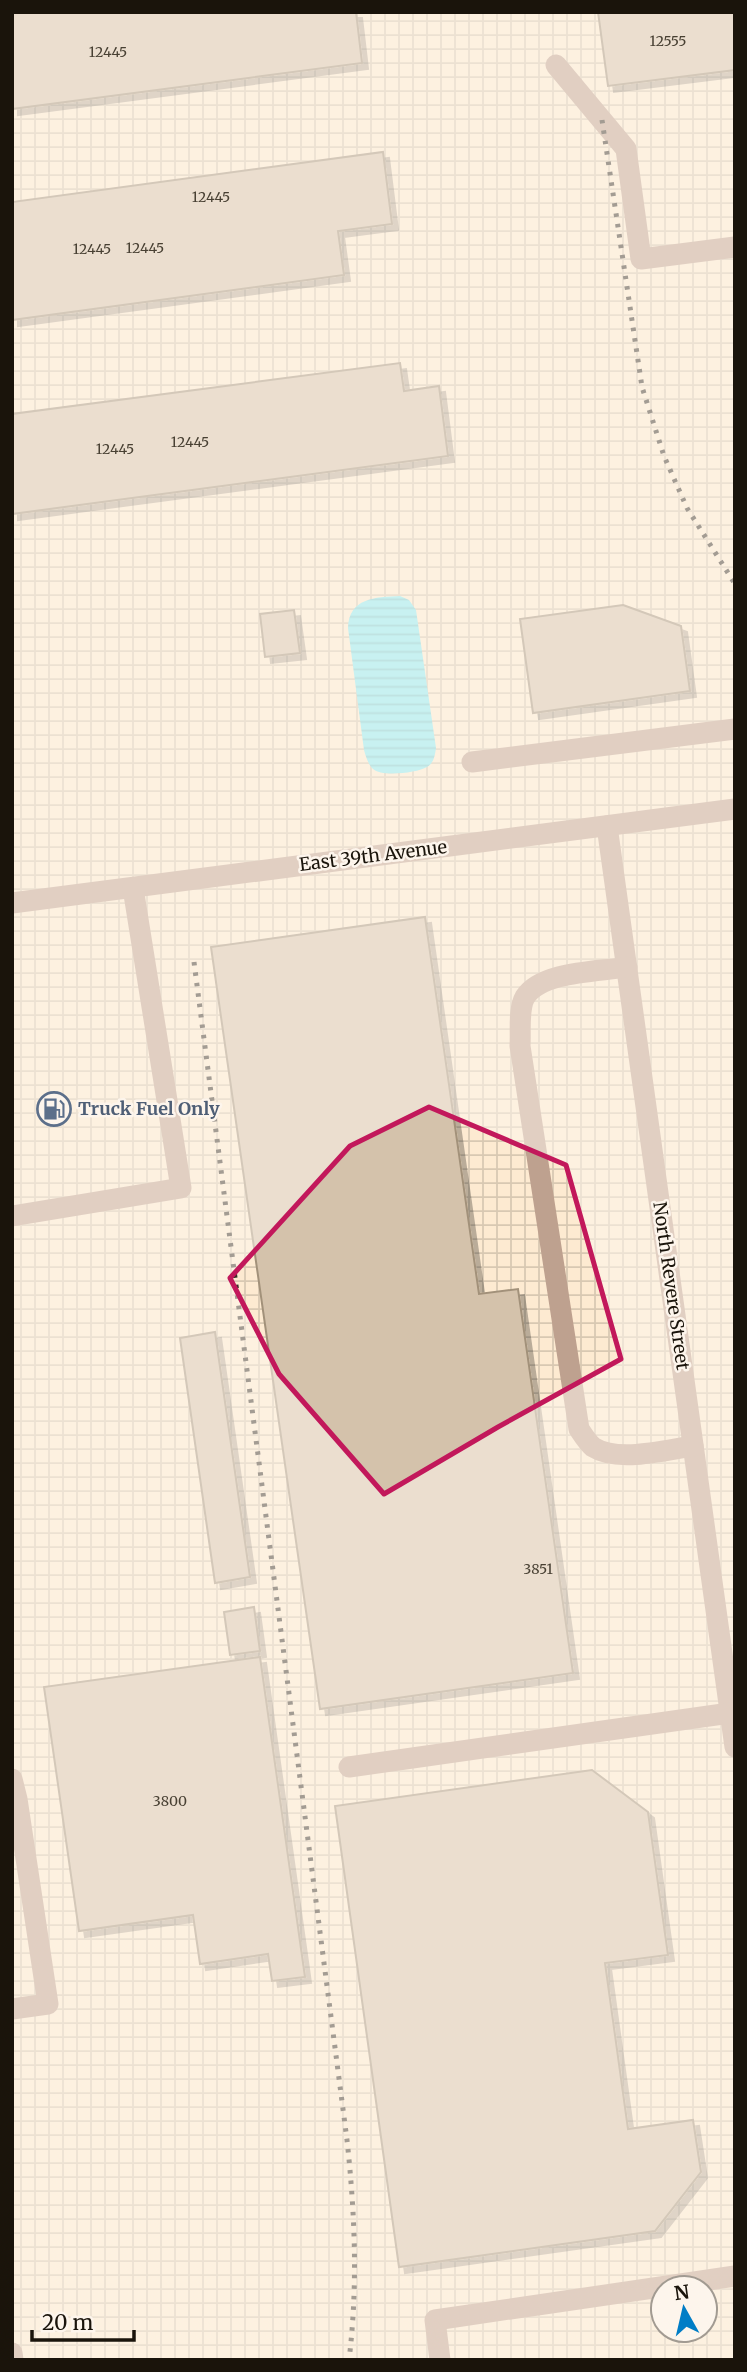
<svg xmlns="http://www.w3.org/2000/svg" width="747" height="2372" font-family="Merriweather,serif">
<style>
.industrial{fill:url(#industrial-grid);fill-rule:evenodd}
.water{fill:url(#water-rules)}
.building{fill:#d4c2ab;stroke:#a2917a;stroke-width:2;filter:url(#shadow)}
.lines{fill:none;stroke-linecap:round;stroke-linejoin:round}
.minor{stroke:#bea18f;stroke-width:21}
.rail{stroke:#352f26;stroke-width:5;stroke-dasharray:3.5 7;stroke-linecap:butt}
.marked{fill:none;stroke:#c2185b;stroke-width:5;stroke-linejoin:round}
.labels{text-anchor:middle;stroke-width:5;stroke-linejoin:round;paint-order:stroke}
.number-label{font-size:14px;fill:#484033}
.street-label{font-size:18px;fill:#1a140b;stroke:#fdf5ec}
.service-label{font-size:18px;font-weight:bold;fill:#4e5e75;stroke:#fdf5ec;text-anchor:start}
</style>
<defs>
<pattern id="industrial-grid" width="8" height="8" patternUnits="userSpaceOnUse" patternTransform="scale(1.75)"><rect width="8" height="8" fill="#fdead1"/><path d="M0 4h8M4 0v8" fill="none" stroke="#d8c8b2"/></pattern>
<pattern id="water-rules" width="6" height="5" patternUnits="userSpaceOnUse" patternTransform="scale(1.75)"><rect width="6" height="5" fill="#87ebf5"/><path d="M0 2.5h6" fill="none" stroke="#74c9d1"/></pattern>
<filter id="shadow"><feDropShadow dx="6" dy="6" stdDeviation="0" flood-color="#0004"/></filter>
</defs>
<rect width="100%" height="100%" fill="#fdf5ec"/>
<path class="industrial" d="M12,12h723v2348h-723zM663,2288h42v42h-42z"/>
<path class="water" d="M400,596l9,4 7,10 20,138c-1,7 -2,15 -9,19 -10,6 -46,10 -54,2 -5,-5 -7,-12 -9,-19l-16,-122c1,-30 27,-31 52,-32z"/>
<g class="building">
<polygon points="12,12 356,12 362,63 12,109"/>
<polygon points="598,12 735,12 735,70 608,86"/>
<polygon points="383,152 392,224 338,231 344,275 12,320 12,202"/>
<polygon points="400,363 404,391 439,386 448,456 12,514 12,414"/>
<polygon points="623,605 681,626 690,691 533,713 520,619"/>
<polygon points="294,610 300,653 265,657 260,614"/>
<polygon points="425,917 479,1294 518,1289 573,1673 320,1709 211,947"/>
<polygon points="215,1332 250,1577 215,1583 180,1338"/>
<polygon points="254,1607 260,1651 230,1655 224,1612"/>
<polygon points="260,1657 305,1977 272,1981 268,1954 200,1964 193,1915 79,1931 44,1687"/>
<polygon points="592,1770 648,1812 668,1955 605,1963 628,2129 693,2120 701,2172 655,2231 399,2267 335,1806"/>
</g>
<g class="lines">
<g class="minor">
<polyline points="556,65 626,149 641,259 735,247"/>
<polyline points="472,762 735,729"/>
<polyline points="607,826 735,1747"/>
<polyline points="12,903 735,809"/>
<path d="M627,967c-29,5 -85,4 -102,30 -7,12 -4,35 -5,49l59,383c4,6 9,14 14,18 25,16 72,3 100,-1"/>
<polyline points="12,1216 181,1188 133,888"/>
<polyline points="349,1767 730,1713"/>
<polyline points="12,1779 17,1799 48,2004 12,2009"/>
<polyline points="12,2353 13,2360"/>
<polyline points="440,2360 435,2320 735,2276"/>
</g>
<g class="rail">
<polyline points="602,120 642,387 664,456 687,508 735,584"/>
<path d="M194,962l153,1178c8,74 11,146 2,220"/>
</g>
</g>
<path d="M0 0H747V2372H0ZM429,1107l137,58 55,194 -123,68 -114,67 -105,-120 -49,-96 120,-132z" fill="#fdf5ec" fill-opacity=".55" fill-rule="evenodd"/>
<path class="marked" d="M429,1107l137,58 55,194 -123,68 -114,67 -105,-120 -49,-96 120,-132z"/>
<defs>
<g id="fuel-ring" transform="scale(1.75)"><circle r="9.5" fill="#fdf5ec" stroke="#5c6f8a" stroke-width="1.5"/><path d="M-5.5-6h7V0h2V4h1.3V-2.5L3-4.5l.8-.8L6-3V5H2.5V1h-1V6h-7ZM-4.2-4.7v3.2H.2V-4.7Z" fill="#5c6f8a"/></g>
</defs>
<g fill-rule="evenodd">
<use href="#fuel-ring" x="54" y="1109"/>
</g>
<g class="labels">
<g class="number-label">
<text x="668" y="46">12555</text>
<text x="108" y="57">12445</text>
<text x="211" y="202">12445</text>
<text x="145" y="253">12445</text>
<text x="92" y="254">12445</text>
<text x="190" y="447">12445</text>
<text x="115" y="454">12445</text>
<text x="538" y="1574">3851</text>
<text x="170" y="1806">3800</text>
</g>
<g class="street-label">
<text transform="translate(373 856) rotate(-7)" y="6">East 39th Avenue</text>
<text transform="translate(671 1286) rotate(82)" y="6">North Revere Street</text>
</g>
<g class="service-label">
<text x="78" y="1115">Truck Fuel Only</text>
</g>
</g>
<rect width="747" height="2372" fill="none" stroke="#1a140b" stroke-width="28"/>
<g transform="translate(684 2309) rotate(352)"><circle r="33" fill="#fdf5ec" stroke="#a29b92" stroke-width="2"/>
<path d="M0-5L12 26L0 18L-12 26Z" fill="#007dc6"/>
<text y="-10" font-size="19" font-weight="bold" text-anchor="middle" fill="#1a140b">N</text>
</g>
<path d="M32 2330v10h102v-10" fill="none" stroke="#1a140b" stroke-width="3.5"/>
<text x="42" y="2330" font-size="21" fill="#1a140b" stroke="#fdf5ec" stroke-width="5" paint-order="stroke">20 m</text>
</svg>
